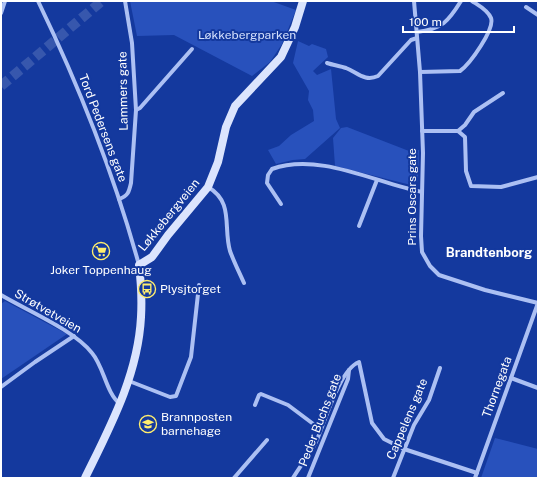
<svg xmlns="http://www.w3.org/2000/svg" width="539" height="479" font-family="'Public Sans',sans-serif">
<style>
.green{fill:#2851bc}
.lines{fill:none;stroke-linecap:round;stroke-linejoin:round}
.primary-tunnel{stroke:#3757ad;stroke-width:10;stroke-dasharray:10 5;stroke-linecap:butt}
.street{stroke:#acc0f3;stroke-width:4}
.secondary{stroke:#dbe4fd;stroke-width:8}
.labels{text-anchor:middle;stroke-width:4;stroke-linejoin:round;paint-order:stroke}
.park-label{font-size:12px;fill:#d4e0fd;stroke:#14399e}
.street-label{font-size:12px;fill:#fff;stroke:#14399e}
.poi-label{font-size:12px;fill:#fff;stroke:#14399e;text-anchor:start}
.neighbourhood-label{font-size:13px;font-weight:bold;fill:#fff;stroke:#14399e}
</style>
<rect width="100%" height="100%" fill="#14399e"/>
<g class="green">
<polygon points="130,1 271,1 296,10 282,44 270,62 252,76 174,35 137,36"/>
<polygon points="298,41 309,46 312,44 326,49 328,57 313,71 317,75 331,69 336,119 340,128 305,159 293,160 276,164 268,150 279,146 291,135 314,121 313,110 308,100 309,91 293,63"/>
<polygon points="347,127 409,151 419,150 418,181 411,185 335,166 333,138 341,128"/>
<polygon points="5,301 67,334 1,379 1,304"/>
<polygon points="495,438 538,449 538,478 481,478"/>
</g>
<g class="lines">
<polyline class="primary-tunnel" points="1,86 102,1"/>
<g class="street">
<path d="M38,1c41,85 76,173 101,264"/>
<polyline points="414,1 420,72 423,153 421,236 422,252 430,266 439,275 485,290 538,303 475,478"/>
<polyline points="526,7 538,15"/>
<polyline points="1,13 5,1"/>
<path d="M417,32c25,-3 31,-10 44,-31"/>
<path d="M327,63c6,2 13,3 19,5 12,5 19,14 32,8l33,-36 6,-2"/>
<path d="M420,72l40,-1c10,-7 35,-42 31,-53 -3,-8 -13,-13 -19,-17"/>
<polyline points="136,110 140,108 192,49"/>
<polyline points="422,131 458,131 465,137 466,171 471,186 501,187 538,177"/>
<polyline points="458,131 465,125 474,112 503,93"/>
<path d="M208,187c26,15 15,40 22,64 4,11 9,21 14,32"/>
<path d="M119,199c9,-3 10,-7 12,-16l5,-73 -4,-67 -7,-42"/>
<path d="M281,204l-14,-21 1,-8 4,-6c47,-17 104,14 150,23"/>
<polyline points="359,226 377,180"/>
<path d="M1,295c27,16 73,35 91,58 12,14 14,40 28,51"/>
<polyline points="511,378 538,388"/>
<polyline points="129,381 170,397 176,396 191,357 199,285"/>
<polyline points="1,387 35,362 74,336"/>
<polyline points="255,405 259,395 261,394 288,405 320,429"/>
<polyline points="234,478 267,440"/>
<path d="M293,478c7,-12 17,-24 23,-36 9,-20 23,-72 43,-80l13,61 12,16 20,10 73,24"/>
<polyline points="308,478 348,379 349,370"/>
<polyline points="393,478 414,425 429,400 440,368"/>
</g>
<path class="secondary" d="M85,478c25,-51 53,-103 56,-161 1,-17 0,-35 -2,-52l13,-8 16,-22 40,-48 10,-25 8,-35 9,-21 46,-49 14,-30 8,-26"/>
</g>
<defs>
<g id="supermarket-ring" transform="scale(0.9)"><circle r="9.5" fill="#14399e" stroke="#ffee6e" stroke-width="1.5"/><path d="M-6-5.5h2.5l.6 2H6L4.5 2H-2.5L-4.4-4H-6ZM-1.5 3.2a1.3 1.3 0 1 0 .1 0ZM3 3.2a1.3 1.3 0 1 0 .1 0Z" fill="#ffee6e"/></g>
<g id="bus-ring" transform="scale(0.9)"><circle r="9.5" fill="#14399e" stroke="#ffee6e" stroke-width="1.5"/><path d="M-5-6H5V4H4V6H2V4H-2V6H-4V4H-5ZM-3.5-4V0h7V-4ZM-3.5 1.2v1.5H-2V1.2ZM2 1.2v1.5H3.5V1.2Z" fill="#ffee6e"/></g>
<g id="school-ring" transform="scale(0.9)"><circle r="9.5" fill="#14399e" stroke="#ffee6e" stroke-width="1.5"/><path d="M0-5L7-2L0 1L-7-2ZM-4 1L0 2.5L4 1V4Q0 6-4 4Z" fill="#ffee6e"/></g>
</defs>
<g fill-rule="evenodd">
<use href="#supermarket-ring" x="101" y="251"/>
<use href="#bus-ring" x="147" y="289"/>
<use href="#school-ring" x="148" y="424"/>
</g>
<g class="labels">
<g class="park-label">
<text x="247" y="39">Løkkebergparken</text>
</g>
<g class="street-label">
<text transform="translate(123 91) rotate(-91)" y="4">Lammers gate</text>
<text transform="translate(103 128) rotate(69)" y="4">Tord Pedersens gate</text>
<text transform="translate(412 197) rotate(-90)" y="4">Prins Oscars gate</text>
<text transform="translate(169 215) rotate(-51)" y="4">Løkkebergveien</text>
<text transform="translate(48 311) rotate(30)" y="4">Strøtvetveien</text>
<text transform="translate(497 387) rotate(-70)" y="4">Thornegata</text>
<text transform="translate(407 419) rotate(-67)" y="4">Cappelens gate</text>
<text transform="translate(320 420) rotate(-69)" y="4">Peder Buchs gate</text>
</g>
<g class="poi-label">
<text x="101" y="274" text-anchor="middle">Joker Toppenhaug</text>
<text x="160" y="293">Plysjtorget</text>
<text x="161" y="421">Brannposten<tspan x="161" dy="14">barnehage</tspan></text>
</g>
<g class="neighbourhood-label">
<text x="489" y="257">Brandtenborg</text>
</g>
</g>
<rect width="539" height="479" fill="none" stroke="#ffffff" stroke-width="4"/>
<path d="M403 26v6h111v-6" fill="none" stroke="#ffffff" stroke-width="2"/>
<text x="409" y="26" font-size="12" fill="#ffffff" stroke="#14399e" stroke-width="3" paint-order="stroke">100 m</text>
</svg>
